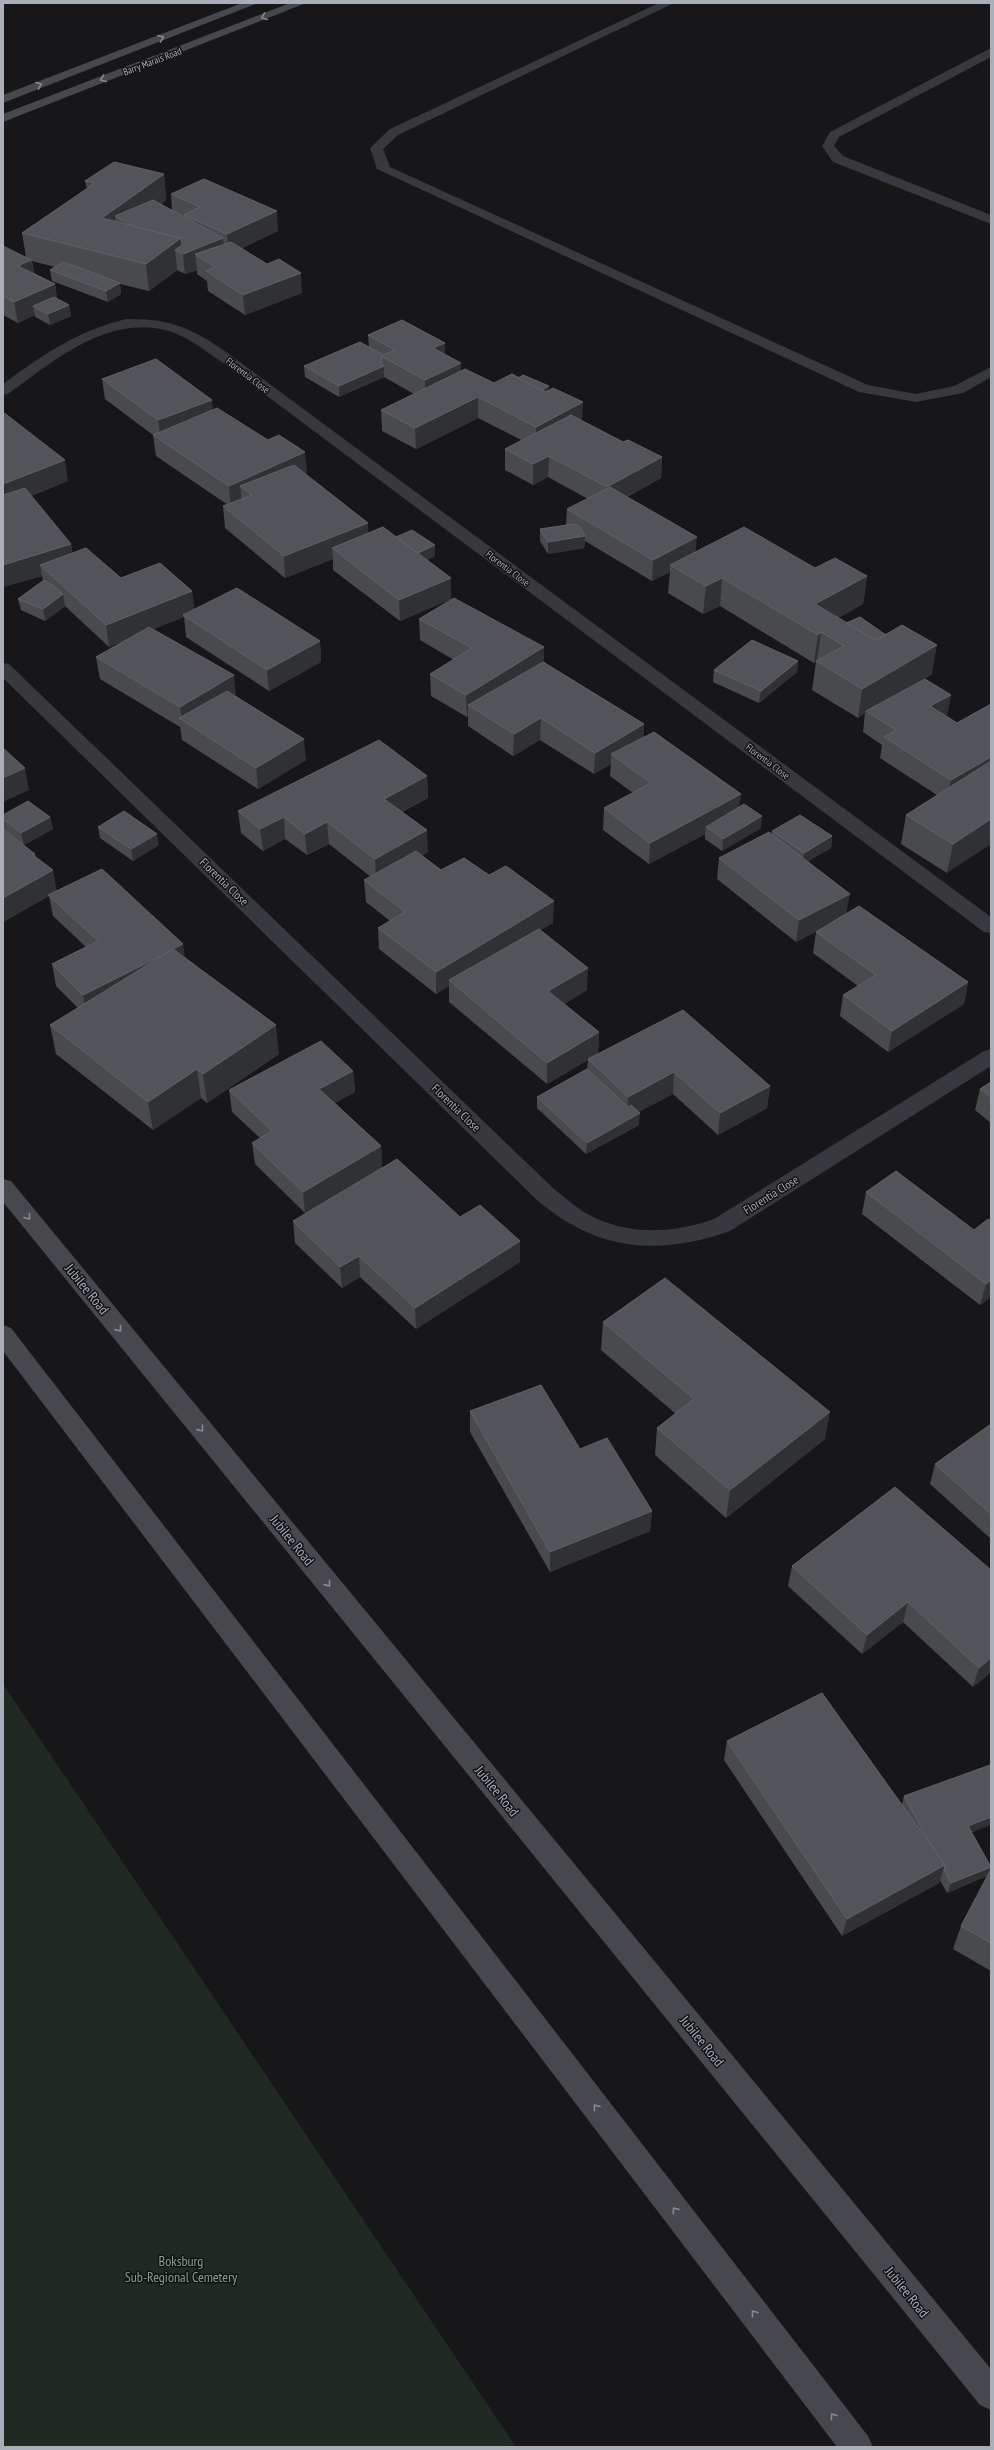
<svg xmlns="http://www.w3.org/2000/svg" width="994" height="2450" font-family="'PT Sans Narrow',sans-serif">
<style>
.green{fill:#212923}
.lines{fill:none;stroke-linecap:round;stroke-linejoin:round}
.street{fill:#38393e;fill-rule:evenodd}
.secondary{fill:#46484e;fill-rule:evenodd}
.wall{fill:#484a4e}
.shaded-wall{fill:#303134}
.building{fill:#53545a;stroke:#606268}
.oneway{stroke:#878a94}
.labels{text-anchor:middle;stroke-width:3;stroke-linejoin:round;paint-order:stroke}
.far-street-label{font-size:10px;fill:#aaaeb9;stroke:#121214}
.street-label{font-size:12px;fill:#aaaeb9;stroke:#121214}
.near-street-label{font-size:14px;fill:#aaaeb9;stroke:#121214}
.near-park-label{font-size:14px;fill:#81a485;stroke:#121214}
</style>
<rect width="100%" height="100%" fill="#171719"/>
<polygon class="green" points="3,1684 516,2447 3,2447"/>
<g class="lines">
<g class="street">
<polygon points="659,3 674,3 398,135 383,149 390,167 868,385 916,394 954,386 991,367 991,377 963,393 916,402 859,392 377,169 370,148 390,129"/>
<polygon points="991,48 991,57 839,137 834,146 843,156 991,215 991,224 833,162 822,146 830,132"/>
<path d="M126,319c44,-1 68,10 103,35l762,563v16l-7,-1 -765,-572c-15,-10 -30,-22 -47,-28 -62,-20 -117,28 -164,62l-5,1v-11c41,-30 74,-53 123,-65z"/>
<path d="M3,663l6,1 546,526c10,7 19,16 29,22 40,24 88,22 130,7l270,-168 7,-2v17l-261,165c-54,19 -110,23 -161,-8 -11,-6 -20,-14 -30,-21l-536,-524z"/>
</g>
<g class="secondary">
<polygon points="242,3 258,3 3,103 3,95"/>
<polygon points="290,3 306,3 3,122 3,114"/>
<polygon points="3,1179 11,1181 991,2369 991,2410 980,2405 3,1202"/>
<polygon points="3,1325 11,1328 868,2436 873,2447 837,2447 3,1351"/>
</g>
</g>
<g class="wall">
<polygon points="164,174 166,200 161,204 172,210 171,194 278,231 242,248 302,293 245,315 208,291 207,281 197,274 197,270 185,274 177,270 149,291 120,284 121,294 108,302 52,281 50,270 55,267 32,261 34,273 55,284 57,299 69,305 71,316 50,325 35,317 35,315 18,323 3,315 3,246 26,257 22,233 87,189 85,181"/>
<polygon points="368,335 445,343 445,355 461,371 494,383 518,378 549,390 582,421 623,442 662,457 661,478 627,497 696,552 815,568 867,576 863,604 838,618 932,674 909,688 947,716 957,723 991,704 947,873 901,844 906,815 937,795 880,758 882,745 863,732 865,713 858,718 812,690 816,662 814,663 720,606 703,614 668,593 670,572 652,581 585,541 584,548 548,554 540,541 540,529 566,525 567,509 588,499 548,477 533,485 505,470 505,449 521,440 478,418 416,449 382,431 381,410 414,394 384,377 339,397 305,377 304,366 369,347"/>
<polygon points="102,379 213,410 307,473 305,474 369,533 396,537 435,556 427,560 451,578 451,599 400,621 333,570 333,559 285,578 225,528 223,506 228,505 156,456 153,435 105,399"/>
<polygon points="3,412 68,481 31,496 71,544 72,552 121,578 192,591 194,610 320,641 321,662 269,691 186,637 184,617 153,629 236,696 306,760 258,789 182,740 180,727 100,679 96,657 126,640 109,647 65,606 45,621 21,610 18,599 43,581 42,576 3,587"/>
<polygon points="419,619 544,662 644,724 643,738 739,807 761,828 722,851 705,839 705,834 649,864 603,830 604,808 633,793 610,776 611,764 594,774 540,740 513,756 468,726 468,716 467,717 431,696 430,674 454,660 420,640"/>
<polygon points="798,661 797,672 759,703 713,682 714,670"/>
<polygon points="427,776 428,798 402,812 428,852 421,856 441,870 553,923 540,930 587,990 564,1004 599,1032 598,1054 770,1086 767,1108 718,1135 673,1094 638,1112 639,1125 586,1154 537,1108 537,1097 587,1069 588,1060 547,1084 449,1002 449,986 436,994 379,949 378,928 390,921 366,902 364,880 371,877 329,844 307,855 285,839 263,851 241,833 238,811"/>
<polygon points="3,815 50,817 53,829 24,845 3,829"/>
<polygon points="98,827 159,845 133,861 100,838"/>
<polygon points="3,829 35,854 36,857 57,891 185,958 279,1054 207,1103 201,1098 153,1130 56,1054 50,1025 78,1008 56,986 52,964 86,947 53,916 49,896 3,922"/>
<polygon points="772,831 832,836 831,848 808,861 847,913 968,982 964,1004 888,1052 840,1016 843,995 858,986 813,953 816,932 817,931 796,942 717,879 719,858 772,834"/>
<polygon points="353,1071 355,1092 335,1103 381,1146 382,1168 460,1217 520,1241 520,1262 416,1329 360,1277 342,1288 295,1243 293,1221 369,1176 305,1213 255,1164 252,1143 260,1138 232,1112 229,1090"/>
<polygon points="991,1082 991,1123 975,1110 980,1089"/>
<polygon points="866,1192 974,1230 991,1221 991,1297 980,1305 862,1214"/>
<polygon points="603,1322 825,1439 726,1518 655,1455 657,1428 676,1414 601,1350"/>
<polygon points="470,1411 580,1449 652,1511 650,1531 550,1572 470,1432"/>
<polygon points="991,1424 991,1539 930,1484 935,1464"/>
<polygon points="895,1487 991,1672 973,1687 903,1622 862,1654 788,1586 792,1566"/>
<polygon points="727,1741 902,1804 904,1796 972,1833 991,1867 987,1876 947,1893 940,1880 939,1883 842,1936 724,1760"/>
<polygon points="991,1869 991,1971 953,1949 961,1926"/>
</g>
<g class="shaded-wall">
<polygon points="164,174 166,200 132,225 115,216 118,236 102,218"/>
<polygon points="277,211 278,231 229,254 227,234"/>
<polygon points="181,238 183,254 175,250 177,270 149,291 146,264"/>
<polygon points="223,238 225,258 195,254 197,270 185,274 183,254"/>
<polygon points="31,260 35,280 18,266"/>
<polygon points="301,273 302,293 245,315 243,295"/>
<polygon points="120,283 121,294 108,302 106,291"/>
<polygon points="55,284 58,304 33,306 35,315 18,323 14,302"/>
<polygon points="69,305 71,316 50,325 48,314"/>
<polygon points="445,343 445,363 433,348"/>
<polygon points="461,363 461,383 426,400 425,380"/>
<polygon points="384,366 384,377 339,397 339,386"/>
<polygon points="549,386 548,397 538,392"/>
<polygon points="478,397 478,418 416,449 415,428"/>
<polygon points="212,400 214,420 161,441 158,420"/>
<polygon points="583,402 582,423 536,448 536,427"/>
<polygon points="305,452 307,473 252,498 252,495 240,486 242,502 231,507 229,486"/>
<polygon points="549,456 548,477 533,485 533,464"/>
<polygon points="662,457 661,478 606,508 607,487"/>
<polygon points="65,460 68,481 3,507 3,484"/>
<polygon points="368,523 369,544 332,548 333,559 285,578 284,556"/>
<polygon points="585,536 584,548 548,554 548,542"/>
<polygon points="697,537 695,558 670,565 670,572 652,581 653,560"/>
<polygon points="71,544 75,566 40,565 42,576 3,587 3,565"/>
<polygon points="435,545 435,556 418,564 418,553"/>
<polygon points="867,576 863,604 813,632 815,604"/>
<polygon points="451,578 451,599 400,621 399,600"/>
<polygon points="722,578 720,606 703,614 706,586"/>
<polygon points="192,591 195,612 183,615 184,617 109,647 106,625"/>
<polygon points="63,594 65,606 45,621 43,609"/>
<polygon points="821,632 817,661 814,663 818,635"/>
<polygon points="320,641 321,662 269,691 267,670"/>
<polygon points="937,645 932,674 867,712 866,711 865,713 858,718 862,689"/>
<polygon points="544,647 544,668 468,705 468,716 467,717 466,695"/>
<polygon points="798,661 797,672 759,703 761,691"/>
<polygon points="234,675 236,696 182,720 180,707"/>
<polygon points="951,695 947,717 930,706"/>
<polygon points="541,718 540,740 513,756 514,734"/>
<polygon points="644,724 643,745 611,754 611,764 594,774 595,753"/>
<polygon points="304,739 306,760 258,789 256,768"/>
<polygon points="991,757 991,776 947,802 951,780"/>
<polygon points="25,768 29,790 3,802 3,778"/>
<polygon points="427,776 428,798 385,820 384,799"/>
<polygon points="741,794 738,815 706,827 705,834 649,864 650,843"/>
<polygon points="762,816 761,828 722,851 723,839"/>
<polygon points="50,817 53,829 24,845 21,833"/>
<polygon points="284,817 285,839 263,851 260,829"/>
<polygon points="991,819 991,844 947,873 953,844"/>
<polygon points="327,822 329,844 307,855 305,834"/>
<polygon points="427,830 428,852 376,880 375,859"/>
<polygon points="157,834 159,845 133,861 131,849"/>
<polygon points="832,836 831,848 802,865 804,853"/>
<polygon points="53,870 57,892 48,895 49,896 3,922 3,898"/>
<polygon points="850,894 846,915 796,942 799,920"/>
<polygon points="554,901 553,923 453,983 449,980 449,986 436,994 436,972"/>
<polygon points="183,944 186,966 87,1017 83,995"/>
<polygon points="588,968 587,990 548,1013 548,991"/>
<polygon points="968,982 964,1004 888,1052 892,1031"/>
<polygon points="276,1025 279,1054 207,1103 203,1074"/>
<polygon points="599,1032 598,1054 588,1059 588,1060 547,1084 547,1063"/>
<polygon points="197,1069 201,1098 153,1130 148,1102"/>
<polygon points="353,1071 355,1092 321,1111 319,1089"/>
<polygon points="674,1072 673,1094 627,1118 628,1097"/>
<polygon points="770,1086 767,1108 718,1135 720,1113"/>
<polygon points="640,1113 639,1125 586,1154 587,1143"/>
<polygon points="381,1146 382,1168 305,1213 303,1192"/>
<polygon points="520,1241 520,1262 416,1329 415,1308"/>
<polygon points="359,1256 360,1277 342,1288 340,1267"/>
<polygon points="991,1280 991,1297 980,1305 986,1284"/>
<polygon points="830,1412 825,1439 726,1518 730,1490"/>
<polygon points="652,1511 650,1531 550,1572 550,1552"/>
<polygon points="908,1602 903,1622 862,1654 867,1635"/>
<polygon points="991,1658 991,1672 973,1687 979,1668"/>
<polygon points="991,1817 991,1825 965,1835 968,1826"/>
<polygon points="945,1865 939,1883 842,1936 847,1919"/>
<polygon points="991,1867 987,1876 947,1893 951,1883"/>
</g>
<g class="building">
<polygon points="114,162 164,174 102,218 181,238 146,264 22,233 95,183 85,181"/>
<polygon points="204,179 277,211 227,234 184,215 200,207 171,194"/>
<polygon points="153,200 223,238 183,254 175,250 182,245 181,238 133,226 115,216"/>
<polygon points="231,242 267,264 279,259 301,273 243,295 206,271 215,267 195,254"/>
<polygon points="3,246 31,260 18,266 55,284 14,302 3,296"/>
<polygon points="64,262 120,283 106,291 50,270"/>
<polygon points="54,297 69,305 48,314 33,306"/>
<polygon points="402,320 445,343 433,348 461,363 425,380 381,356 395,350 368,335"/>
<polygon points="360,342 383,355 381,356 382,365 384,366 339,386 304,366"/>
<polygon points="156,359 212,400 158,420 102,379"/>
<polygon points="465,369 494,383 512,374 546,392 553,388 583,402 536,427 478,397 415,428 381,410"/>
<polygon points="523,375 549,386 542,390 518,378"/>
<polygon points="217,408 268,440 279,435 305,452 229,486 153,435"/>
<polygon points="3,412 65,460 3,484"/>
<polygon points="571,415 623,442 628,440 662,457 607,487 549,456 533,464 505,449"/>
<polygon points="294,465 368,523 284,556 223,506 252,495 240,486"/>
<polygon points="610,487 697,537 653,560 567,509"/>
<polygon points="25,488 71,544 3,565 3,495"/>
<polygon points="574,524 579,526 585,536 548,542 540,529"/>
<polygon points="383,527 451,578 399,600 332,548"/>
<polygon points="744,527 815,568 835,558 867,576 815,604 876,640 902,625 937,645 862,689 816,661 844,646 821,632 818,635 722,578 706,586 670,565"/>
<polygon points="412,530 435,545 418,553 396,537"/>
<polygon points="86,548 121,578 160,563 192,591 106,625 40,565"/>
<polygon points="44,580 51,584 63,594 43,609 18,599"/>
<polygon points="237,588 320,641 267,670 183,615"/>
<polygon points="454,598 544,647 466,695 430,674 472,648 419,619"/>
<polygon points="860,617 886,635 876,640 846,623"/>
<polygon points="149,627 234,675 180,707 96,657"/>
<polygon points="752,640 798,661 761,691 714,670"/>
<polygon points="543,662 644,724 595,753 541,718 514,734 468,705"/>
<polygon points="925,679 951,695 930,706 957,723 991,704 991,757 951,780 884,737 896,730 866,711"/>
<polygon points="227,691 304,739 256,768 179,718"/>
<polygon points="654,732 741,794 650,843 604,808 651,783 611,754"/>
<polygon points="379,740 427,776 384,799 427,830 375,859 327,822 305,834 284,817 260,829 238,811"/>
<polygon points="3,748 25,768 3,778"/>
<polygon points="991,761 991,819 953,844 906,815"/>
<polygon points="28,801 50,817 21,833 3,819 3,815"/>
<polygon points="744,804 762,816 723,839 706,827"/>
<polygon points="124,811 157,834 131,849 98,827"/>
<polygon points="800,815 832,836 804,853 772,831"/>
<polygon points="3,829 35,854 33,855 53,870 3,898"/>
<polygon points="769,832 850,894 799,920 719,858"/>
<polygon points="416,851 441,870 464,858 489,875 506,866 554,901 436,972 378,928 405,912 364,880"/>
<polygon points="102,869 183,944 173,949 165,954 83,995 52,964 98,941 48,895"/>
<polygon points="859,906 968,982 892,1031 843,995 876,975 816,932"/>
<polygon points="539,929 588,968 548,991 599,1032 547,1063 449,980"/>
<polygon points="173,949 276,1025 203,1074 197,1069 148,1102 50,1025"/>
<polygon points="683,1010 770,1086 720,1113 674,1072 628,1097 588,1059"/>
<polygon points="321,1041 353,1071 319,1089 381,1146 303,1192 252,1143 272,1131 229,1090"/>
<polygon points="587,1069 628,1107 631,1105 640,1113 587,1143 537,1097"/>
<polygon points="991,1082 991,1097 980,1089"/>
<polygon points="397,1159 460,1217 480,1205 520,1241 415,1308 359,1256 340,1267 293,1221"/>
<polygon points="896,1171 974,1230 988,1219 991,1221 991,1280 986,1284 866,1192"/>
<polygon points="665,1278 830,1412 730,1490 657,1428 694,1399 603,1322"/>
<polygon points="541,1385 580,1449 607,1438 652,1511 550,1552 470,1411"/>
<polygon points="991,1424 991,1514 935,1464"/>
<polygon points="895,1487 991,1570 991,1658 979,1668 908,1602 867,1635 792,1566"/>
<polygon points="822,1693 945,1865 847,1919 727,1741"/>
<polygon points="990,1765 991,1767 991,1817 968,1826 991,1867 951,1883 944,1870 945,1865 928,1840 904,1796"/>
<polygon points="991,1869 991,1943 961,1926"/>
</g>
<defs><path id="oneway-chevron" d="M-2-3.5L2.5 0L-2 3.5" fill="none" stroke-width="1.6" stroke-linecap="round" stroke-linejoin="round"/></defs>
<g class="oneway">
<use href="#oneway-chevron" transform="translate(264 17) rotate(159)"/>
<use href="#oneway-chevron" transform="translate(161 38) rotate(-21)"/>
<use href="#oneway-chevron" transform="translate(103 79) rotate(159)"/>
<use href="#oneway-chevron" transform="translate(39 85) rotate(-21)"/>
<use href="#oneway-chevron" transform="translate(28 1217) rotate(51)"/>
<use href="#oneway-chevron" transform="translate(119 1329) rotate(51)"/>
<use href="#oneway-chevron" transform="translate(201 1429) rotate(51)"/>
<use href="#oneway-chevron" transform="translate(328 1584) rotate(51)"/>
<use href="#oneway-chevron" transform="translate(596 2107) rotate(-127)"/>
<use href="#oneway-chevron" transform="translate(675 2210) rotate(-127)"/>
<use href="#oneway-chevron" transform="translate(754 2313) rotate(-127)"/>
<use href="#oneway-chevron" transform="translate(833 2416) rotate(-127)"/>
</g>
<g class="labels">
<g class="far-street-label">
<text transform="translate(152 61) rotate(-21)" y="4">Barry Marais Road</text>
<text transform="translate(248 375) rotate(37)" y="4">Florentia Close</text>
<text transform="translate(508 568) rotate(37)" y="4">Florentia Close</text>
<text transform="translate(768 761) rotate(37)" y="4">Florentia Close</text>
</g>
<g class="street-label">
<text transform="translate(224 882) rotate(44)" y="4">Florentia Close</text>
<text transform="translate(456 1108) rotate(44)" y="4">Florentia Close</text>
<text transform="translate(771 1195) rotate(-32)" y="4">Florentia Close</text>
</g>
<g class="near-street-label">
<text transform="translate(87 1289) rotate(51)" y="5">Jubilee Road</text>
<text transform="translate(292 1540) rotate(51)" y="5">Jubilee Road</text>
<text transform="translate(497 1791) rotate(51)" y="5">Jubilee Road</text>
<text transform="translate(702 2041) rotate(51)" y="5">Jubilee Road</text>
<text transform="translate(907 2292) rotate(51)" y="5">Jubilee Road</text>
</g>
<g class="near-park-label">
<text x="181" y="2266">Boksburg<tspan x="181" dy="16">Sub-Regional Cemetery</tspan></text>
</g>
</g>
<rect width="994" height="2450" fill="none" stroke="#aaaeb9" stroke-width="8"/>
</svg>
